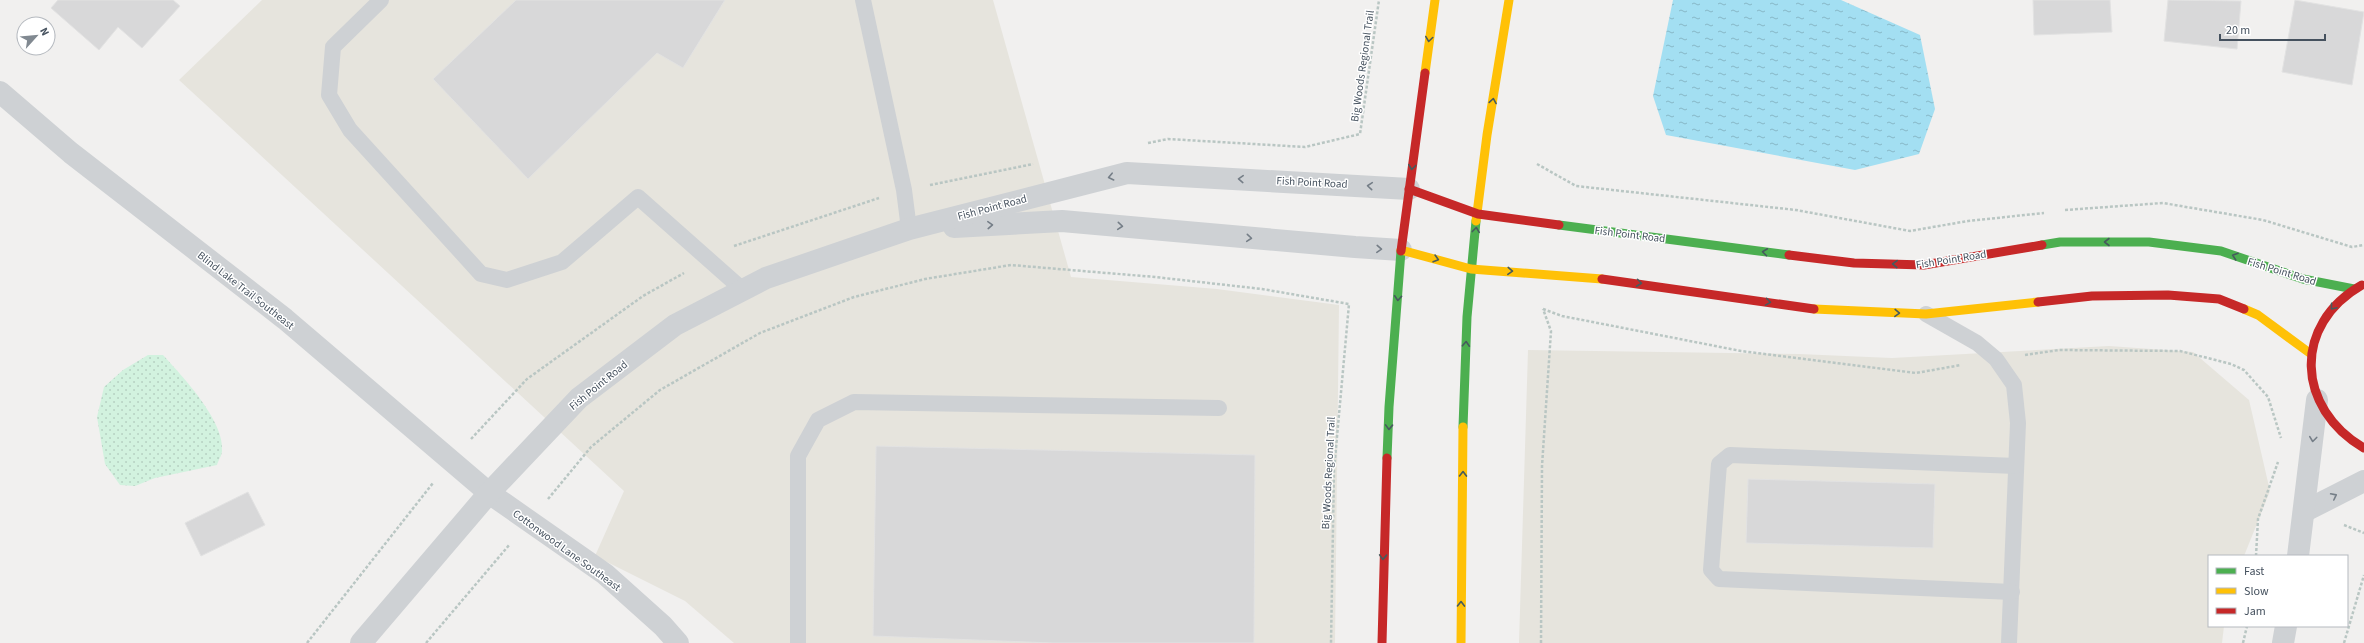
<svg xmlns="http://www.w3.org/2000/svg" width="2364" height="643" font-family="'Source Sans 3',sans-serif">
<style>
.commercial{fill:#e6e4dd}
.grass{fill:url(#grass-dots)}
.water{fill:url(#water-ripples)}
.building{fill:#d8d8d9;stroke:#e2e2e2}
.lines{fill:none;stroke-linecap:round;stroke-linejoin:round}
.path{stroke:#b9c6c3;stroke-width:2.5;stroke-dasharray:3 2;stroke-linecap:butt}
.lane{stroke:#ced1d4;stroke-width:16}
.street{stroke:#ced1d4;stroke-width:22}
.fast{stroke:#4caf50;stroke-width:9}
.slow{stroke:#ffc107;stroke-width:9}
.jam{stroke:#c62828;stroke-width:9}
.oneway{stroke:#465a5d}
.oneway2{stroke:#757e87}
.labels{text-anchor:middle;stroke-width:3;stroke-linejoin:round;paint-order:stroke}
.street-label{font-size:11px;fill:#45515e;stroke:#fff}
</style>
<defs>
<pattern id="grass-dots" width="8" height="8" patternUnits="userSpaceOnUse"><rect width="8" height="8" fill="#d2f2df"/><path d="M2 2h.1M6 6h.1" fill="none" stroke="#b6d1c2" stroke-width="1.8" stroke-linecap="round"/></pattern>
<pattern id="water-ripples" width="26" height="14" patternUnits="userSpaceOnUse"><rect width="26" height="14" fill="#a3dff2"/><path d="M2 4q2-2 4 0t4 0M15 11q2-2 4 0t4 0" fill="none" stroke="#87b7c7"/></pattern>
</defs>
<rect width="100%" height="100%" fill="#f1f0ef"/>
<g class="commercial">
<polygon points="262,0 993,0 1071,277 1217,289 1339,305 1335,643 734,643 685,601 595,556 624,491 179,80"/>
<polygon points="2109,346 2193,352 2249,400 2270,491 2244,556 2209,556 2209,626 2224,626 2222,643 1519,643 1528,350 1799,354 1892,358"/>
</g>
<path class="grass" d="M148,355h15c19,21 62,66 59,96 0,4 -4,10 -5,14l-62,13 -20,8 -15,-1 -15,-21 -8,-47 7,-30 19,-17z"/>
<polygon class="water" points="1673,0 1841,0 1920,35 1935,109 1919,154 1855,170 1666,135 1653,96"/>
<g class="building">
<polygon points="58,0 173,0 180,6 142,48 118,27 99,50 51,8"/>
<polygon points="516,0 725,0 683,68 657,53 528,179 433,79"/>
<polygon points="2033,0 2110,0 2112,32 2034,35"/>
<polygon points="2168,0 2241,1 2237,49 2164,41"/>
<polygon points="2295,0 2364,12 2352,85 2282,72"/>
<polygon points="876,446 1255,455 1254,643 1053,643 873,636"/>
<polygon points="1748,479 1935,484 1933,548 1746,543"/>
<polygon points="248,492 265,525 201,556 185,523"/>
</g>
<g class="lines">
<g class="path">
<polyline points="1148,143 1168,139 1305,147 1360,134 1379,0"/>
<polyline points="1537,164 1576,186 1796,210 1910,231 1968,221 2044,213"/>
<polyline points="930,185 1033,164"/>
<polyline points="2065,210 2163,203 2263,220 2352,247 2364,245"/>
<polyline points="734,246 879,198"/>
<polyline points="1543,309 1562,316 1741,351 1916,373 1961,365"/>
<polyline points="2025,355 2059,350 2180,351 2231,364 2244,370 2268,397 2281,438"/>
<polyline points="471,439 527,379 643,296 684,273"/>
<polyline points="548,499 591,447 660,390 760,333 854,297 925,279 1011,265 1155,277 1262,289 1349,304 1334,470 1331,643"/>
<polyline points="2344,525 2364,533"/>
<polyline points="2256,556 2258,519 2278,462"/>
<polyline points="307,643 433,483"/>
<polyline points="426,643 510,544"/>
<polyline points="1541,643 1542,466 1551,331 1543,309"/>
<polyline points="2243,643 2247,626"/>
<polyline points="2344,643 2364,575"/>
</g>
<g class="lane">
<polyline points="381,0 333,47 329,95 350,130 481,274 507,280 562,262 638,197 743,290"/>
<polyline points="863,0 904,190 909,229"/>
<polyline points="1926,314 1977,343 1996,359 2014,385 2018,423 2009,643"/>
<polyline points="2012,592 1719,579 1711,570 1719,464 1730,455 2016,466"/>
<polyline points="798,643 798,456 818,420 854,402 1219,408"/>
</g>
<g class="street">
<polyline points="0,92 71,153 285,319 489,493 605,574 663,626 678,643"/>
<polyline points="954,227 1062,221 1355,247 1401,250"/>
<polyline points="2305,511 2364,481"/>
<polyline points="2298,556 2317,400"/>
<polyline points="361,643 489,493 579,398 675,325 766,278 909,229 1127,173 1409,189"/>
<polyline points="2283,643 2286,626"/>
</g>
<g class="fast">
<polyline points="1559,225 1789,255"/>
<polyline points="2042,245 2060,242 2149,242 2221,251 2303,279 2354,289"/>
<polyline points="1463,427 1467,317 1476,221"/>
<polyline points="1387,458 1389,407 1401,251"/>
</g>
<g class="slow">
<polyline points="1425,73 1435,0"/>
<polyline points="1476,221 1487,135 1509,0"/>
<polyline points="1401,250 1471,269 1602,279"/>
<polyline points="1814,309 1926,314 2038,302"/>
<polyline points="2244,309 2258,315 2311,354"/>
<polyline points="1461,643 1463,427"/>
</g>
<g class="jam">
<polyline points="1409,189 1478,214 1559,225"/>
<polyline points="1401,251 1425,73"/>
<polyline points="1789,255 1854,263 1924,265 2042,245"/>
<polyline points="1602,279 1814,309"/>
<path d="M2362,285c-70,40 -66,123 2,163"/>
<polyline points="2038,302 2092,296 2168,295 2219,299 2244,309"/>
<polyline points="1382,643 1387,458"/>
</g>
</g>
<defs><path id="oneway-chevron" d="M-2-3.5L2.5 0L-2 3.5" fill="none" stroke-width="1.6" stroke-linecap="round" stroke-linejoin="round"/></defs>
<g class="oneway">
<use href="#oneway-chevron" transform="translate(1429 39) rotate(98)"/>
<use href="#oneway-chevron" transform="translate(1493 101) rotate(-81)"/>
<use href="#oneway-chevron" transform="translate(1412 167) rotate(97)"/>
<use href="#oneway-chevron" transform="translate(1476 230) rotate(-83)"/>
<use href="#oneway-chevron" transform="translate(2107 242) rotate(180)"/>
<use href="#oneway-chevron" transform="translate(1765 252) rotate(-173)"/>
<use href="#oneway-chevron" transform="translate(2235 256) rotate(-161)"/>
<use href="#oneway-chevron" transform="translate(1436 259) rotate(16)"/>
<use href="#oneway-chevron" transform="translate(1895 264) rotate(-178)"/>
<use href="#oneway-chevron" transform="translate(1510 271) rotate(3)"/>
<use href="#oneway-chevron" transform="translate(1639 283) rotate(7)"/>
<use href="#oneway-chevron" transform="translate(1398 298) rotate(94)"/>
<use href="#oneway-chevron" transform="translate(1768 302) rotate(9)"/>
<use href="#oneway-chevron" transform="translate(2333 307) rotate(130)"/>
<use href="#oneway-chevron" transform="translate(1897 313) rotate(2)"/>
<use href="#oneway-chevron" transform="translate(1466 344) rotate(-87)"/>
<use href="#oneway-chevron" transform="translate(1389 427) rotate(92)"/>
<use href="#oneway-chevron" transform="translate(1463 474) rotate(-89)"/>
<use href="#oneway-chevron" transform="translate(1383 557) rotate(92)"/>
<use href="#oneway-chevron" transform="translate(1461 604) rotate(-89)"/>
</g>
<g class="oneway2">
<use href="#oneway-chevron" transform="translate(1111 177) rotate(167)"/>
<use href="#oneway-chevron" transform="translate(1241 179) rotate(-177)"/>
<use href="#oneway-chevron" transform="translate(1370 186) rotate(-175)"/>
<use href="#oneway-chevron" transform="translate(990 225) rotate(-3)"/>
<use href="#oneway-chevron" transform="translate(1120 226) rotate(5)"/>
<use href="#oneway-chevron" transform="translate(1249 238) rotate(5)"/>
<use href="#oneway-chevron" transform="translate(1379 249) rotate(3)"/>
<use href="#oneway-chevron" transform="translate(2313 439) rotate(97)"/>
<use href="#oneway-chevron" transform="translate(2334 496) rotate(-27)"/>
</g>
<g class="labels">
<g class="street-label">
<text transform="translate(1362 66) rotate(-82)" y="4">Big Woods Regional Trail</text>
<text transform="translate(1312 182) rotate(3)" y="4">Fish Point Road</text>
<text transform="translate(992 207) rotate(-15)" y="4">Fish Point Road</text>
<text transform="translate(1630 234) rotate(7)" y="4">Fish Point Road</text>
<text transform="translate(1951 259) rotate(-9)" y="4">Fish Point Road</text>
<text transform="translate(2282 271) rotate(17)" y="4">Fish Point Road</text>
<text transform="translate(246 290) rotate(38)" y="4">Blind Lake Trail Southeast</text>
<text transform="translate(598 385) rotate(-39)" y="4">Fish Point Road</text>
<text transform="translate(1328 473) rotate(-87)" y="4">Big Woods Regional Trail</text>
<text transform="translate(567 550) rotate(36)" y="4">Cottonwood Lane Southeast</text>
</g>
</g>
<rect x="2208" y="555" width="140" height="72" fill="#ffffff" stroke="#b5b9bf"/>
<rect x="2216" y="568" width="20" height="6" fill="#4caf50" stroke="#b5b9bf"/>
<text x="2244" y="575" font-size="12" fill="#45515e">Fast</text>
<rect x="2216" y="588" width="20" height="6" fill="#ffc107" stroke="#b5b9bf"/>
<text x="2244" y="595" font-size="12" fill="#45515e">Slow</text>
<rect x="2216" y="608" width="20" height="6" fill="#c62828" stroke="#b5b9bf"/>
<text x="2244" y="615" font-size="12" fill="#45515e">Jam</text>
<g transform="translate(36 36) rotate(63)"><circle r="19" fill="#ffffff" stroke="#b5b9bf"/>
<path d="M0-3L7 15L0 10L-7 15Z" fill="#818991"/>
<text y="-6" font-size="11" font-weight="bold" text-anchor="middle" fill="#45515e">N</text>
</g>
<path d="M2220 34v6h105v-6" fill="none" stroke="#45515e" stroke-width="2"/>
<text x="2226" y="34" font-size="12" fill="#45515e" stroke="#ffffff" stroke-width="3" paint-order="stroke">20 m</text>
</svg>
